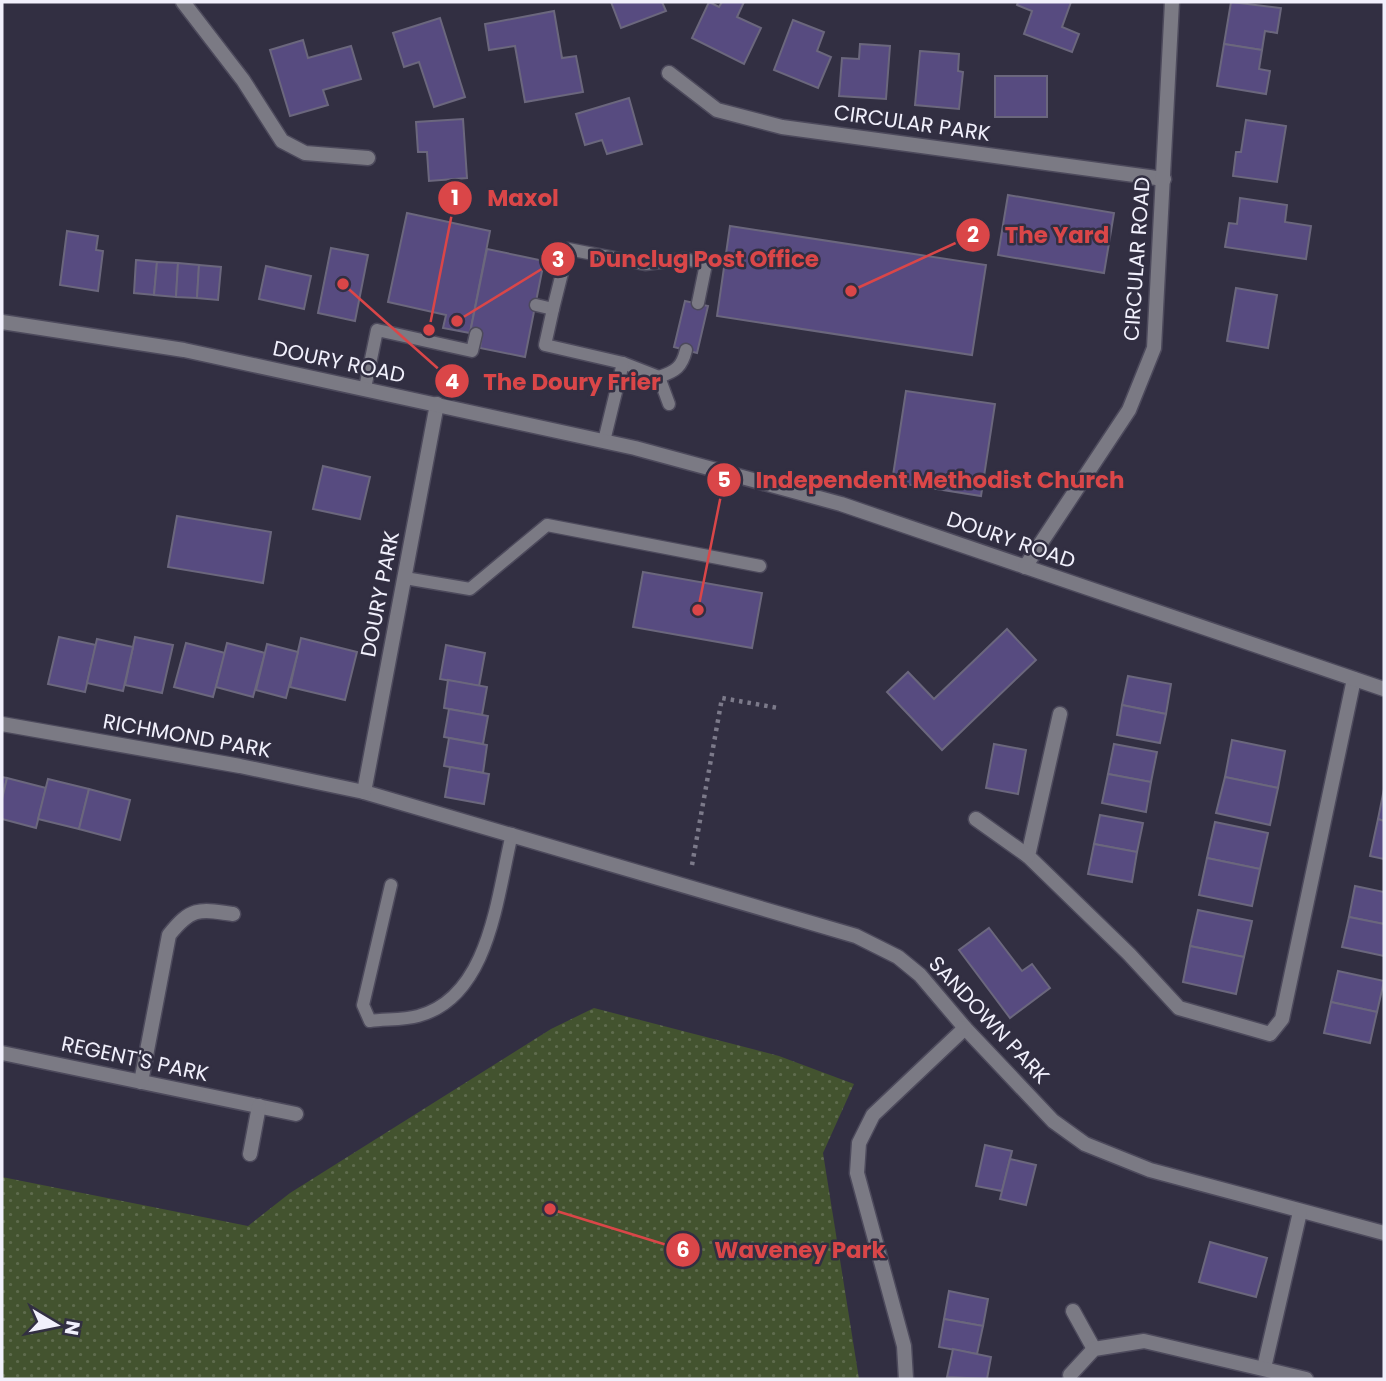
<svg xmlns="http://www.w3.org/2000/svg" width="1386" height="1381" font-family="Poppins,sans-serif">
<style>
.grass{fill:url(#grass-dots)}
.building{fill:#574b80;stroke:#6b677d;stroke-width:2}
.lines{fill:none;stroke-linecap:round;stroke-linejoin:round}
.service-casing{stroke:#4d4a5c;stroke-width:15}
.minor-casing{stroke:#4d4a5c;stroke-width:17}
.tertiary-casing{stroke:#4d4a5c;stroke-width:17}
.path{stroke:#7c7a8a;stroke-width:4.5;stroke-dasharray:3.5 5;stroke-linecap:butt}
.service{stroke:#7b7a84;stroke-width:12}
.minor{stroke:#7b7a84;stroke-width:14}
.tertiary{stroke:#7b7a84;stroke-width:14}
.labels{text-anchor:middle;stroke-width:5;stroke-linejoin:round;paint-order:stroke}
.street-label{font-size:21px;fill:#f1f0fc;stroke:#322f42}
.leader{fill:none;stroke:#da4648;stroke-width:2.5}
.callout-dot{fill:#da4648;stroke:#322f42;stroke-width:2.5}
.mark-label{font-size:21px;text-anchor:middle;font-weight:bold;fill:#fff}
.callout-label{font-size:23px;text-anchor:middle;font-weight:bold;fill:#da4648;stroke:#322f42;stroke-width:5;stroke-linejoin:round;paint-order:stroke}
</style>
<defs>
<pattern id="grass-dots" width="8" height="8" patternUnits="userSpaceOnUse" patternTransform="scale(1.75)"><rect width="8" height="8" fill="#43532f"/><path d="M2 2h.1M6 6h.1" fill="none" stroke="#5f6c4e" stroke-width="1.8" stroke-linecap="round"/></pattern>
</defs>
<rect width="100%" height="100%" fill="#322f42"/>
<polygon class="grass" points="594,1008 779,1056 854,1084 823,1153 859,1379 2,1379 2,1177 248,1226 290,1193 551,1029"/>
<g class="building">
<polygon points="611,2 662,2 666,11 621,28"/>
<polygon points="709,2 719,7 722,2 744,2 737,17 761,28 744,64 692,38"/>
<polygon points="1018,2 1071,2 1062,27 1079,34 1072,52 1024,34 1032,11 1017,5"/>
<polygon points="1231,2 1281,8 1277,33 1265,31 1262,50 1224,44"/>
<polygon points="554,11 562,58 576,56 583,92 525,102 515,46 489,50 485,24"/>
<polygon points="440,18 465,97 434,107 419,62 404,67 393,33"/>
<polygon points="793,20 824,32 817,51 831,57 818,88 774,70"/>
<polygon points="303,40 308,58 351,46 361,79 323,90 328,105 290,116 270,50"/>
<polygon points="860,44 890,46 886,99 839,96 842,58 859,59"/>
<polygon points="1224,44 1262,50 1259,69 1270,71 1266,94 1217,86"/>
<polygon points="920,51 959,54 958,71 963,72 959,109 915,105"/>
<rect x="995" y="76" width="52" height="41"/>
<polygon points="629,98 642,144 607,154 602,140 585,145 576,114"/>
<polygon points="463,119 467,178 429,181 427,152 418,152 416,122"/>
<polygon points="1246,120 1286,126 1277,182 1233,176 1236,152 1241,152"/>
<polygon points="1008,195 1114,213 1104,273 998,255"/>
<polygon points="1240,198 1287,205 1285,222 1311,226 1306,259 1225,247 1229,223 1237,224"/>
<polygon points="407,213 490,231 470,333 443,328 446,315 388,302"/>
<polygon points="730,226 986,265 972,355 717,316"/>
<polygon points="67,231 98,236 96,250 103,251 98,291 60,285"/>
<polygon points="331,248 368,255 355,321 318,313"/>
<polygon points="487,249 544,261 525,357 480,348 482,335 470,333"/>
<polygon points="136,260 157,262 154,295 134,293"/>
<polygon points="157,262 178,263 176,297 154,295"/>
<polygon points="178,263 199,265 197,298 176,297"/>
<polygon points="199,265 221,267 218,300 197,298"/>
<polygon points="266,266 311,276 304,309 259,299"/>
<polygon points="1236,288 1277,295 1268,348 1227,341"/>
<polygon points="685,301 708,306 697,353 674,347"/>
<polygon points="906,391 995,404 981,496 892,482"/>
<polygon points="323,466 370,477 360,519 313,509"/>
<polygon points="177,516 271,532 263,583 168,567"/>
<polygon points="643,572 762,593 752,648 633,627"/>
<polygon points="1007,629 1036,660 942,750 887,692 908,672 934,699"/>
<polygon points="59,637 96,645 85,692 48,684"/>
<polygon points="135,637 173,645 162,693 125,685"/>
<polygon points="301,638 357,652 345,700 290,687"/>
<polygon points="97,639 133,647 123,691 87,683"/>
<polygon points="186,643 225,653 213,697 174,687"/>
<polygon points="227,643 265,653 253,697 216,687"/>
<polygon points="267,644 298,652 286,698 256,690"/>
<polygon points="446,645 485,653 479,686 440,679"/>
<polygon points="1128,676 1171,684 1166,714 1122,705"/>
<polygon points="448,680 487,687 482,715 444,708"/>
<polygon points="1122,705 1166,714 1160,743 1117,735"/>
<polygon points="449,709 488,716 483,744 444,737"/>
<polygon points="449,738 487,745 483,773 444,766"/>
<polygon points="1232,740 1285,751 1278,788 1225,777"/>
<polygon points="994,744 1026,750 1018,794 986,788"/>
<polygon points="1114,744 1157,752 1151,782 1108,774"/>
<polygon points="450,767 489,774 484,804 445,797"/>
<polygon points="1108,774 1151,782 1146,812 1102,803"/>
<polygon points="2,777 7,778 2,799"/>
<polygon points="1225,777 1278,788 1270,825 1216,813"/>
<polygon points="7,778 46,788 36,828 2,819 2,799"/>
<polygon points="48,779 89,789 79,829 38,819"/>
<polygon points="89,789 130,800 120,840 79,829"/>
<polygon points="1384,789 1384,821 1378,819"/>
<polygon points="1100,815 1143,823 1137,852 1094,844"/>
<polygon points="1378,819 1384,821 1384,859 1370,856"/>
<polygon points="1215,822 1268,833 1260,869 1207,858"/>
<polygon points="1094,844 1137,852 1132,882 1088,874"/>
<polygon points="1207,858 1260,869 1252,906 1199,895"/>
<polygon points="1355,886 1384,892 1384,924 1349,917"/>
<polygon points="1198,910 1252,921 1244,957 1190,946"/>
<polygon points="1349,917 1384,924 1384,956 1342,947"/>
<polygon points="989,928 1022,971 1032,964 1050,988 1010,1018 959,950"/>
<polygon points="1190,946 1244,957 1236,994 1183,982"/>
<polygon points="1338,971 1384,981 1377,1012 1331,1002"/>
<polygon points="1331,1002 1377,1012 1370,1043 1324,1033"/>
<polygon points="985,1145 1012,1151 1002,1191 976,1186"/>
<polygon points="1010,1159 1036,1165 1026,1205 1000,1199"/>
<polygon points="1210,1242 1267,1258 1256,1297 1199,1282"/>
<polygon points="949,1291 988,1299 983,1326 944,1319"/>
<polygon points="944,1319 983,1326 977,1354 939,1347"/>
<polygon points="953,1349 991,1357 987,1379 947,1377"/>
</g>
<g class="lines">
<g class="service-casing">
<g id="service">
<polyline points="536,305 553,309 545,345 623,363 659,377 669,404"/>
<polyline points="553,309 568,249 645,264 685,259 706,264 698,303"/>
<path d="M659,377c17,-6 23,-10 27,-27"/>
<polyline points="365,388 377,330 472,351 476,334"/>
<polyline points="604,441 623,363"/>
<polyline points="405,578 470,589 547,525 760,566"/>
<path d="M391,885l-28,120 7,16c15,-2 34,-1 48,-5 72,-19 79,-121 94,-182"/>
</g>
</g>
<g class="minor-casing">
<g id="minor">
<polyline points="183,2 243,80 282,141 305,153 368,158"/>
<polyline points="669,73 717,110 782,127 1164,179"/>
<polyline points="1060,714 1028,856 1129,954 1179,1008 1270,1034 1282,1019 1354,679"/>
<polyline points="2,724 240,766 364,792 856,936 898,957 920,975 965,1028 1053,1121 1085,1144 1150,1170 1384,1233"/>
<polyline points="364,792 437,404"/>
<polyline points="976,819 1028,856"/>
<polyline points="2,1053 296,1114"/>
<path d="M141,1082l28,-147c22,-28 30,-26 64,-21"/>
<polyline points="250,1154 259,1106"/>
<polyline points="1073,1311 1094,1349"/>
<polyline points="1264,1368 1300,1212"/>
<polyline points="1070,1375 1094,1349 1144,1341 1306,1379"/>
<polyline points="906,1379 904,1346 857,1173 859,1143 873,1115 965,1028"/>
</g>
</g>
<g class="tertiary-casing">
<g id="tertiary">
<polyline points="2,322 184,350 635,448 841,504 1384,689"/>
<polyline points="1025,567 1129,410 1154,348 1172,2"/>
</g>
</g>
<polyline class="path" points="692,865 722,698 778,708"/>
<use href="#service" class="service"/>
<use href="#minor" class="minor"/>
<use href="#tertiary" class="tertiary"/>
</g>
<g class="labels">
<g class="street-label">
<text transform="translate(912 123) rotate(8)" y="7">CIRCULAR PARK</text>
<text transform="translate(1137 259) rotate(-86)" y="7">CIRCULAR ROAD</text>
<text transform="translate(339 362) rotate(12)" y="7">DOURY ROAD</text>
<text transform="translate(1011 540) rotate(19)" y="7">DOURY ROAD</text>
<text transform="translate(380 594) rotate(-79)" y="7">DOURY PARK</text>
<text transform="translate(187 736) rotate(10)" y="7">RICHMOND PARK</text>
<text transform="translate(989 1020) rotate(47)" y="7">SANDOWN PARK</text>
<text transform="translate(135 1059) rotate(12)" y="7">REGENT'S PARK</text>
</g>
</g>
<path class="leader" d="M429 330L455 198M851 291L973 235M457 321L558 259M343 284L452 381M698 610L724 480M550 1209L683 1250"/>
<g class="callout-dot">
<circle cx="429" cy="330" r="7"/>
<circle cx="851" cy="291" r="7"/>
<circle cx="457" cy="321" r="7"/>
<circle cx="343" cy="284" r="7"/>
<circle cx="698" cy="610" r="7"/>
<circle cx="550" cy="1209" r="7"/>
<circle cx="455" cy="198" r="18"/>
<circle cx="973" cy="235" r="18"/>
<circle cx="558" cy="259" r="18"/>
<circle cx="452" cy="381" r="18"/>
<circle cx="724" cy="480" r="18"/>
<circle cx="683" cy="1250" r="18"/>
</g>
<g class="mark-label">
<text x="455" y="205">1</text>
<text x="973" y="242">2</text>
<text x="558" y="267">3</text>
<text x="452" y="389">4</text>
<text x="724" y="487">5</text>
<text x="683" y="1257">6</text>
</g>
<g class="callout-label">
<text x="523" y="206">Maxol</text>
<text x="1057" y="243">The Yard</text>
<text x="704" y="267">Dunclug Post Office</text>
<text x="572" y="390">The Doury Frier</text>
<text x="940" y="488">Independent Methodist Church</text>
<text x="800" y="1258">Waveney Park</text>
</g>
<rect width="1386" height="1381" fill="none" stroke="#f1f0fc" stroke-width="7"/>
<g transform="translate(56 1325) rotate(100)" stroke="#322f42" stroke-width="5" paint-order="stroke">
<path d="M0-5L12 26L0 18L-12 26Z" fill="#f1f0fc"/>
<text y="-10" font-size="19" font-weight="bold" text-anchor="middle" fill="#f1f0fc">N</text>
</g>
</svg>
